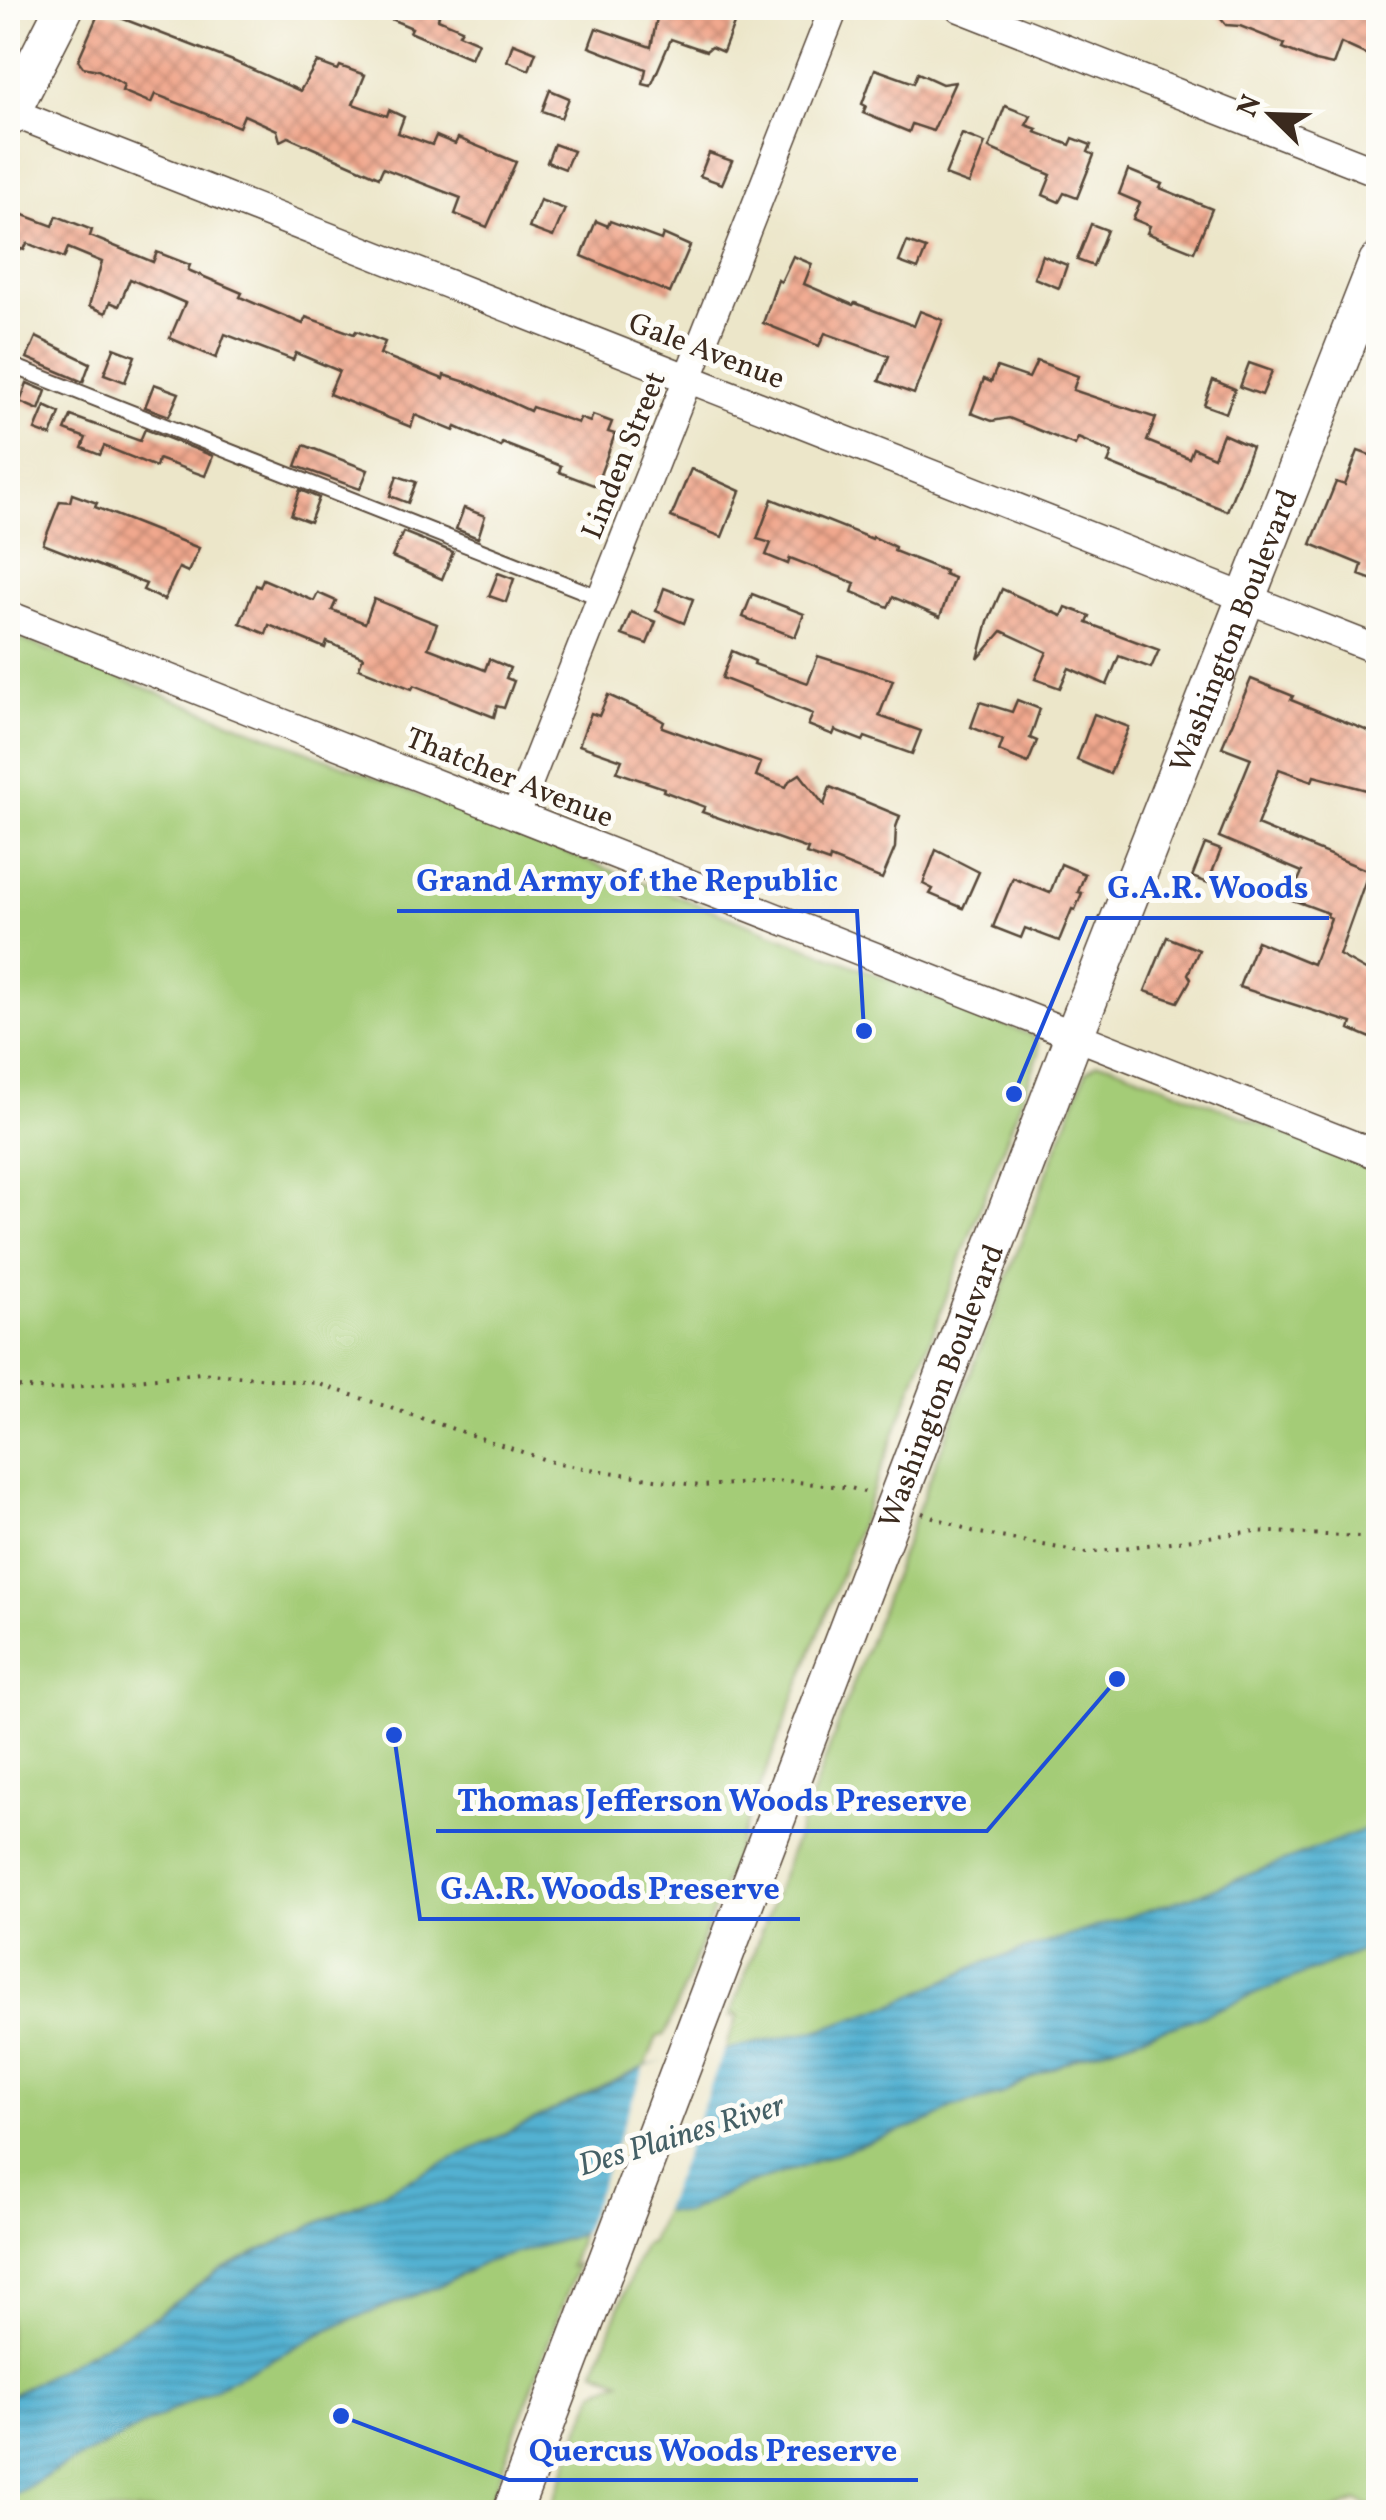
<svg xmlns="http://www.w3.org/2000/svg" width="1386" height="2520" font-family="Vollkorn,serif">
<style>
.green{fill:#a4cc77;stroke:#707b4a;stroke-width:2.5}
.water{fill:url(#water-rules);stroke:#476e78;stroke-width:2.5}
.pier{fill:#ece6c9}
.building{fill:url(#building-cross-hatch)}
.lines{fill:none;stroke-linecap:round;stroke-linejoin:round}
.lane-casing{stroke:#564638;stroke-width:18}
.street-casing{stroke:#564638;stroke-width:31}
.secondary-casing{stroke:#564638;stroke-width:41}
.path{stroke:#564638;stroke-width:4;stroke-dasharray:2.5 8;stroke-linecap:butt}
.lane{stroke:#fff;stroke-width:14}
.street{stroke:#fff;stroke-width:28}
.secondary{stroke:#fff;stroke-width:38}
.labels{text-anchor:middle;stroke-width:10;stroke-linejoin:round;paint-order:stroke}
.street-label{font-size:30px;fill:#3b2a1e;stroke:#fdfcf7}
.water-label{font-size:32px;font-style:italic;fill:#456066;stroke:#fdfcf7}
.leader{fill:none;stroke:#1d4ed8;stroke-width:4}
.callout-dot{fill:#1d4ed8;stroke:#fdfcf7;stroke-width:4}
.callout-label{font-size:32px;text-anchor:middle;font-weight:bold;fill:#1d4ed8;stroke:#fdfcf7;stroke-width:10;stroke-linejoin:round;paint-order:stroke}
</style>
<defs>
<pattern id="water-rules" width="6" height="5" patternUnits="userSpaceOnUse" patternTransform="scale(2.5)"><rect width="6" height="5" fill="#53b1d1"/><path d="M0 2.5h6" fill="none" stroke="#4690a9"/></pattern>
<pattern id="building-cross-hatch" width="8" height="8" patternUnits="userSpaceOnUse" patternTransform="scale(2.5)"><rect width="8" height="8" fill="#f1a88e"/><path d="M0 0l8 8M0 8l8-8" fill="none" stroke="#c48973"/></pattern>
</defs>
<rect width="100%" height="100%" fill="#fdfcf7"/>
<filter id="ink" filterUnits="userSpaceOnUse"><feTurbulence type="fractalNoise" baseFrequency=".01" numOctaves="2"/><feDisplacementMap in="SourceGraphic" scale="20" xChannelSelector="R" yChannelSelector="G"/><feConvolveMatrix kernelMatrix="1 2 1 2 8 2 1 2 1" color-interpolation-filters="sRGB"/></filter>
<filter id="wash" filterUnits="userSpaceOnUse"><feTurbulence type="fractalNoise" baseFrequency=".0048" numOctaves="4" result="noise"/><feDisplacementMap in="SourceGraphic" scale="40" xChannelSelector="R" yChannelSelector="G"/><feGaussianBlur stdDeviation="2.25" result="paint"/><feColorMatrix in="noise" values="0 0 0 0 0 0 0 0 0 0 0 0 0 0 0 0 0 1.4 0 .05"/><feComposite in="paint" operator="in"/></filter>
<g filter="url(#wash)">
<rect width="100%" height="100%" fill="#ece6c9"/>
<g class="green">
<polygon points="8,634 1031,1035 1038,1043 1039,1053 689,1975 665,2035 657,2037 645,2067 218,2271 156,2316 8,2397"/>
<polygon points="1097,1063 1110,1064 1378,1170 1378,2509 1357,2501 1330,2512 549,2512 595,2391 621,2381 595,2370 643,2245 651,2242 738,2015 730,2016 913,1523 1086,1072"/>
<polygon points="581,2234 570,2267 577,2265 486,2512 8,2512 8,2498 68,2464 338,2325 438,2286 488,2261"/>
</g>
<polygon class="water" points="1378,1824 1378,1944 1191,2020 1081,2056 1034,2076 1001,2095 951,2108 933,2120 738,2188 685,2213 663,2211 488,2261 438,2286 338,2325 68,2464 8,2498 8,2397 156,2316 218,2271 645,2067 822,2029 897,2003 981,1964 1205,1892"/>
<polygon class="pier" points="727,2043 661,2215 580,2239 645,2067"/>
<g id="blocks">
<g class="building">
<polygon points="365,8 421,8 439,15 438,19 462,29 459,34 478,42 471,58 410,32 412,28"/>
<polygon points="659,8 740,8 723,52 711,47 706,51 671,39 651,86 643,84 646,69 589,47 596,28 651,47"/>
<polygon points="1212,8 1342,8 1378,23 1378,60 1341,43 1333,65 1315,61 1283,48 1285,44 1240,26 1226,25"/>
<polygon points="100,10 233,61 300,91 317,62 338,70 340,66 365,75 353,104 387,116 389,110 404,117 398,133 432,145 436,136 455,144 458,138 516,162 487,227 455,214 461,198 383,168 379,177 288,137 280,141 277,130 244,115 239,127 155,94 151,103 122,91 124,85 98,70 83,67 78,60"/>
<polygon points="513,43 536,52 529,70 507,61"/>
<polygon points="875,69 914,83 918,73 942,84 955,82 933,131 912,124 909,132 863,113 866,106 862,104"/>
<polygon points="550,90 569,98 561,118 542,111"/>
<polygon points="1005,106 1031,116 1026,125 1037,129 1035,132 1070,145 1073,138 1091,145 1088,152 1094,155 1077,198 1064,193 1059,202 1043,195 1051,175 989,148"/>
<polygon points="962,134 985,143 969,184 945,175"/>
<polygon points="554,144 573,151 565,169 547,162"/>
<polygon points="709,153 732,161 722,184 700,176"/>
<polygon points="1128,170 1162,184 1160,188 1212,209 1194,252 1147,233 1150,226 1133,219 1140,203 1119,194"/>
<polygon points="540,200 565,209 553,237 529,228"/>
<polygon points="8,209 53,226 57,216 92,230 90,236 153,262 157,252 190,265 188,270 242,293 240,297 303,324 306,317 354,334 356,331 385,342 380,354 443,379 444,375 472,384 530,411 532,407 578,423 580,418 590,422 593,415 612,422 608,432 615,434 596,486 559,472 561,466 502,443 501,447 456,427 454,431 415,415 411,427 329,394 339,371 296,353 293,360 225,334 216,358 170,338 185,303 130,279 119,306 110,302 106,313 89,306 102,262 68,248 64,258 27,243 24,250 8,244"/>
<polygon points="596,221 608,226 610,221 661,240 663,234 690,246 670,293 582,256"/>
<polygon points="1091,224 1107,230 1093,266 1077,260"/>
<polygon points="907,242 926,249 918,269 899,262"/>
<polygon points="1042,255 1067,265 1059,288 1034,278"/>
<polygon points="793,256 812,264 804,284 853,305 855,303 914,326 920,311 943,320 914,394 879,381 889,356 825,333 819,346 763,323 778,280 781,282"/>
<polygon points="36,337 90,363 83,382 27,358"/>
<polygon points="114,348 135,356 125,382 104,374"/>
<polygon points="1037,361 1078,376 1073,390 1156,418 1147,441 1189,458 1193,448 1214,457 1223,434 1252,447 1227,511 1108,463 1112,453 1078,438 1075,445 1009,418 992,421 971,413 984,379 991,382 997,367 1029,378"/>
<polygon points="1249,363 1272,371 1262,395 1240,387"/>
<polygon points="1213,380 1235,389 1226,413 1204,405"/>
<polygon points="27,383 46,391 39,410 20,402"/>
<polygon points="154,384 179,393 169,416 145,407"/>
<polygon points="45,406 60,413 51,436 35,430"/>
<polygon points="71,416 140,441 145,429 213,456 205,476 158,459 156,467 104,446 100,455 82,448 86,438 65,430"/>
<polygon points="304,445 368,470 360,489 296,466"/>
<polygon points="1358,451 1378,458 1378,582 1359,575 1362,565 1311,544 1336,482 1345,485"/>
<polygon points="691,469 740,491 722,537 671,517"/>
<polygon points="397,476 416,482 408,503 390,496"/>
<polygon points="300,490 319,498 310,522 291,515"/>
<polygon points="72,494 97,503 95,507 199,548 188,572 179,568 164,600 143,590 146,584 43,544 60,501 70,502"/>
<polygon points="772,499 872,539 873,537 895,547 894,551 945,571 944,574 954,578 940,617 893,597 888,607 852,592 855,583 790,558 788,564 766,555 771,543 757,539"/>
<polygon points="464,508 485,516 478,538 456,529"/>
<polygon points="403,532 453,552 442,579 392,557"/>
<polygon points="498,573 514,579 506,602 489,596"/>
<polygon points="263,579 314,601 318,593 336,601 332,610 365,623 374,599 437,624 428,648 485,670 489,659 510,668 506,678 514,681 504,708 497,706 494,717 414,685 412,689 359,668 363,657 327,642 325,648 269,625 266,634 240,623 256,585 260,587"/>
<polygon points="664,588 693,599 684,623 656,611"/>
<polygon points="1002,589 1062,616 1066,607 1090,616 1087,623 1159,650 1151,668 1119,656 1107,685 1069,668 1060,688 1035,679 1047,652 1002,631 978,659 988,621"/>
<polygon points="752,594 804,614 795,637 743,617"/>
<polygon points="631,612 656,622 647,644 622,635"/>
<polygon points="732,651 755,661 754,664 808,683 818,656 893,680 879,716 921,731 912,754 865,737 863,741 835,730 833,735 808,725 813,714 722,678"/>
<polygon points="1251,679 1293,696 1291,700 1378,735 1378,793 1314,776 1312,781 1279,769 1257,825 1369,871 1339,955 1378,977 1378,1041 1350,1029 1352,1023 1239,987 1257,941 1313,964 1331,918 1327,916 1328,913 1290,899 1302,872 1219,837 1251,758 1222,747"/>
<polygon points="608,695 654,716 664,722 662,727 761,763 756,776 786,787 789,781 800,774 824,805 830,787 900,816 896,827 895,848 882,879 830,858 829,862 806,854 808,849 702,812 705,807 663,791 664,788 617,772 622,760 579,745 591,713 599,716"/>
<polygon points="1017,700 1040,709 1030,738 1037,741 1028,763 999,751 1003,740 971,727 980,702 1012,712"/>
<polygon points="1094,714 1129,727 1110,774 1077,760"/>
<polygon points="1205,844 1221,850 1208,883 1192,877"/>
<polygon points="936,850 979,872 963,908 930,894 933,889 923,884"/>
<polygon points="1061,864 1085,874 1078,892 1082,893 1075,910 1072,909 1059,941 1025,928 1021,938 993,927 1013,878 1050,893"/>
<polygon points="1167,937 1199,950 1188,974 1191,979 1178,1002 1145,991"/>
</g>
</g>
</g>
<g filter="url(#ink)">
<use href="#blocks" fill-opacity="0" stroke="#564638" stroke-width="2.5"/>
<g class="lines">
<g class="lane-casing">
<polyline id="lane" points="8,364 601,598"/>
</g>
<g class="street-casing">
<g id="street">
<polyline points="960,8 1378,172"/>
<polyline points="11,112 1378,650"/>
<polyline points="8,615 1378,1155"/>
<polyline points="516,814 834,8"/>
</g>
</g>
<g class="secondary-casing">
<g id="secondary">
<polyline points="8,118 64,8"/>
<path id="s1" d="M512,2512l562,-1476 304,-774"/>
</g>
</g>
<g class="path">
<polyline points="8,1386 49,1390 200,1373 316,1383 558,1464 700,1486 788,1481 851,1488 870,1494"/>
<polyline points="922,1513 975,1532 1085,1553 1255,1531 1378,1538"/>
</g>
<use href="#lane" class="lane"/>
<use href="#street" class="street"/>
<use href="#secondary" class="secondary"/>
</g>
</g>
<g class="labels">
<g class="street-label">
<text transform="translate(707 350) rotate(21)" y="10">Gale Avenue</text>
<text transform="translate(623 455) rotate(-68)" y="10">Linden Street</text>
<text dy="10" stroke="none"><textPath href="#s1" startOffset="2015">Washington Boulevard</textPath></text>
<text transform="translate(510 777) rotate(22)" y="10">Thatcher Avenue</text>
<text dy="10" stroke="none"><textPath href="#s1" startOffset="1205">Washington Boulevard</textPath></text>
</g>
<g class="water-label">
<text transform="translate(681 2134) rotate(-17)" y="11">Des Plaines River</text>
</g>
</g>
<path class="leader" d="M864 1031L857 911H397M1014 1094L1087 918H1329M1117 1679L987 1831H436M394 1735L420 1919H800M341 2416L509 2480H918"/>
<g class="callout-dot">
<circle cx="864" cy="1031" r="10"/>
<circle cx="1014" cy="1094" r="10"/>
<circle cx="1117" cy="1679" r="10"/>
<circle cx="394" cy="1735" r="10"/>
<circle cx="341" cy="2416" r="10"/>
</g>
<g class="callout-label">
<text x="627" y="891">Grand Army of the Republic</text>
<text x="1208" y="898">G.A.R. Woods</text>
<text x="712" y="1811">Thomas Jefferson Woods Preserve</text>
<text x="610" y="1899">G.A.R. Woods Preserve</text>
<text x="713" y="2461">Quercus Woods Preserve</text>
</g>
<rect width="1386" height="2520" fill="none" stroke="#fdfcf7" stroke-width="40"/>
<g transform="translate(1271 115) rotate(293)" stroke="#fdfcf7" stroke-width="8" paint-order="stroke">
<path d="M0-8L18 38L0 25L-18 38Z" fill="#3b2a1e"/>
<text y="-15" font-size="28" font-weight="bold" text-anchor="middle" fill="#3b2a1e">N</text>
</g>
</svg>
